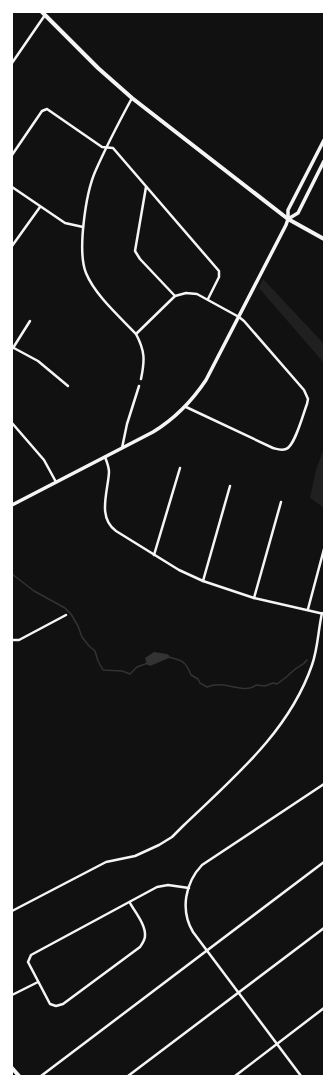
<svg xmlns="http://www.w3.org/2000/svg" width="336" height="1088" font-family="'DejaVu Sans',sans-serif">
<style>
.green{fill:#202020}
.water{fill:#333}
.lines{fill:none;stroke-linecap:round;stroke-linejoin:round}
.stream{stroke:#333;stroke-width:1.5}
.minor{stroke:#f5f5f5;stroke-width:2.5}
.tertiary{stroke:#f5f5f5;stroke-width:3.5}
.secondary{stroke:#f5f5f5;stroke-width:4}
</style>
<rect width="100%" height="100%" fill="#111"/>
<g class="green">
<polygon points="263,279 324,344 324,363 259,288"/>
<polygon points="324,448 324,508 310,498 316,470"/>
</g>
<polygon class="water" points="154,652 167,654 170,656 169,658 150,666 149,665 147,665 145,658"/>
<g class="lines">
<g class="stream">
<polyline points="12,574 34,591 65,608 71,614 78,626 82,637 89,646 95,651 98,661 103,670 122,671 130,674 137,667 148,663"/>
<path d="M168,657c13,3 18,4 23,18l7,4 2,4 7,4c18,-8 36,8 49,-2l9,1 8,-3 4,1c6,-4 12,-9 16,-13 5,-5 10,-5 14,-11"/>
</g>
<g class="minor">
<polyline points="12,63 45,15"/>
<path d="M132,98c-13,24 -26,49 -37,74 -9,21 -18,79 -9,101 9,22 33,43 50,61 9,17 9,26 5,45"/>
<polyline points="12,155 42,111 47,109 102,147 113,148 219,271 219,277 208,299"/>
<polyline points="12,187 65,223 83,227"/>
<polyline points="146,187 135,251 140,259 175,296"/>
<polyline points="12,246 40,207"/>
<path d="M136,334l39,-38 11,-3 11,1 42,23 5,4 60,69 4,9 -1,5c-4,10 -12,42 -21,45 -5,2 -9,0 -13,-1l-87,-41"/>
<polyline points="12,347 38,361 68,386"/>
<polyline points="13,348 30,321"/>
<polyline points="12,423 44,460 56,482"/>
<polyline points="122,448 127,424 139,386"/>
<path d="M105,457c2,5 4,10 4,15 -1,20 -12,45 7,59l63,39 24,11 51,17 70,16"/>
<polyline points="154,555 180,468"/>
<polyline points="203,581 230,486"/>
<polyline points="254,598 281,502"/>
<polyline points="308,609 324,549"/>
<polyline points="12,640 19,640 66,615"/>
<path d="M130,903c5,9 16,22 15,33 0,4 -3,8 -5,11l-77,57 -7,2 -6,-2 -22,-42 3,-7 126,-68 11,-2 21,3"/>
<path d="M12,911l94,-49 29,-6 24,-11 13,-8 11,-11c50,-48 106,-94 129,-161 6,-17 6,-34 10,-52"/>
<polyline points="12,995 38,982"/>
<polyline points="41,1076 324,862"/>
<polyline points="128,1076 324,928"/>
<polyline points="235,1076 324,1008"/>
<path d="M301,1076l-108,-144c-13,-22 -8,-49 9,-67l122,-81"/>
</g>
<g class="tertiary">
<polyline points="288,219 298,213 324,161"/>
<path d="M12,505l141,-73c23,-14 39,-31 53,-52l80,-155 2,-6v-9l36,-70"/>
</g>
<g class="secondary">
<polyline points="42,12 98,68 132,98 288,219 324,239"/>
<polyline points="12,1068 19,1076"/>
</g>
</g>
<rect width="336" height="1088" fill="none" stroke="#ffffff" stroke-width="26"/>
</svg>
